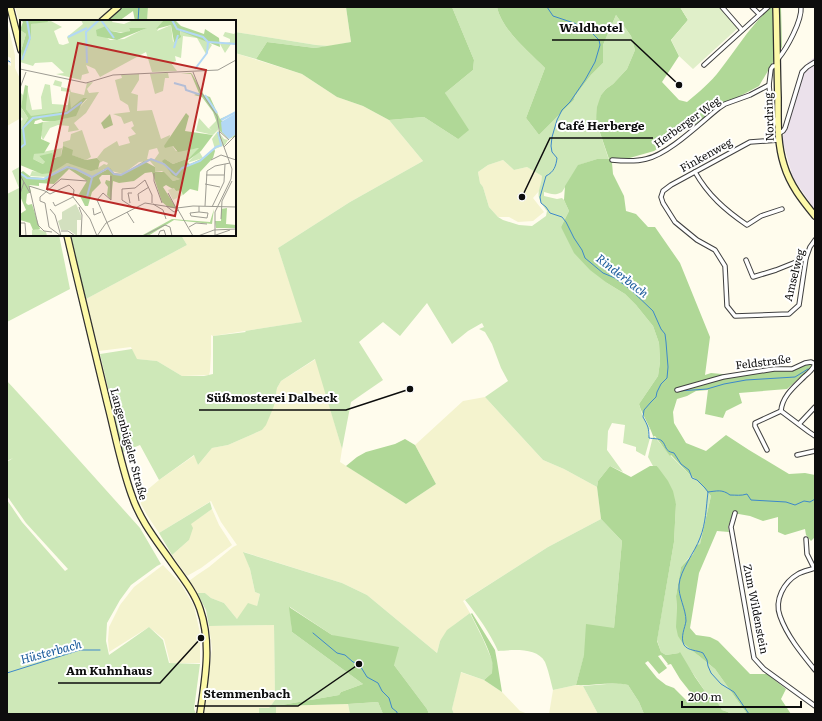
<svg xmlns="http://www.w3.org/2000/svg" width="822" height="721" font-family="Literata,serif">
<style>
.industrial{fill:#ebe1eb}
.farmland{fill:#f4f3ce}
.green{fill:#cee8b8;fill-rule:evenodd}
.forest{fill:#b0d897;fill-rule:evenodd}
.pitch{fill:#e0efc9}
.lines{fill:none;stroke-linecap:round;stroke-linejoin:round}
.stream{stroke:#3c88ca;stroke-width:1}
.street-casing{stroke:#404040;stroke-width:5.5}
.secondary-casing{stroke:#2f2f2f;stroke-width:8}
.street{stroke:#fff;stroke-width:3.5}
.secondary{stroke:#fdf9a9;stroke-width:5.5}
.labels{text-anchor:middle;stroke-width:4;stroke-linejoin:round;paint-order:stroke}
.street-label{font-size:11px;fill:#0d0d0d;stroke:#fff}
.water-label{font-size:12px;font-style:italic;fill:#195a9b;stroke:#fff}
.inset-river{fill:none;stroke:#b3d8f5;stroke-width:2}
.inset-road{fill:none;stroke:#9e9c93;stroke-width:1}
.view{fill:#b92a28;fill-opacity:0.15;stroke:#b92a28;stroke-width:2}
.inset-edge{fill:none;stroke:#0d0d0d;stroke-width:2}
.leader{fill:none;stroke:#0d0d0d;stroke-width:1.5}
.callout-dot{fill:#0d0d0d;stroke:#fff;stroke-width:1.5}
.callout-label{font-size:12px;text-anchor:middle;font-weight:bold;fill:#0d0d0d;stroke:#fff;stroke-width:4;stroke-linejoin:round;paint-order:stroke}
</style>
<rect width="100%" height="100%" fill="#fffced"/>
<polygon class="industrial" points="815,57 815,210 793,178 782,139 807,63"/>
<g class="farmland">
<polygon points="15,7 114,7 98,21 21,21 21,28"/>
<polygon points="148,7 346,7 351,42 330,46 316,45 235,32 235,21 147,21"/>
<polygon points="7,22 15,55 15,68 21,81 21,118 7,126 7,64 11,66 11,58 7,56"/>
<polygon points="235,53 302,74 337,97 363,106 389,120 423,161 350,202 278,248 303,322 245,331 213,336 211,335 211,354 210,371 209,375 182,376 157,361 136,359 131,347 99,351 86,299 187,245 181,235 235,235"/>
<polygon points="503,160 514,170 527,167 542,176 542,179 539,191 533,198 544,212 533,221 518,222 509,217 498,217 489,207 483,187 480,183 478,172 488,165"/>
<polygon points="316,359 342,449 340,462 406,504 436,484 415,445 463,401 485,397 543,460 564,469 597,487 601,519 548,547 463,601 470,613 454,625 440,641 437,653 367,595 342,583 244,552 250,569 255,592 260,594 257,606 237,619 224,603 211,598 205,593 197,593 195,592 189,581 197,575 209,567 233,547 237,545 221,522 211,501 159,533 147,515 141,504 140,496 159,480 195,455 198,465 212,448 228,445 262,430 274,406 277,388 281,381"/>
<polygon points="212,509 219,525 232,545 201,568 187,576 172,555 189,540 190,524"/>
<polygon points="163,565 181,584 194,606 200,633 200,663 170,663 164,639 149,627 109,652 108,640 109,627 120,605 134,587"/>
<polygon points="274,625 275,700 269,708 259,708 259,714 203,714 212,649 209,626"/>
<polygon points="460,672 484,680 502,692 520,711 528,714 454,714 452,709 460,673"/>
<polygon points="576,685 583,686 598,714 549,714 553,690"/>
<polygon points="348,704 350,714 276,714 276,706"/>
</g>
<g class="green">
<path d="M452,7h45c5,23 32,45 48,61l-19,50 13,17 35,-35 1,-4 16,-21 12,-12v-18l13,-30 15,21 4,14 -8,19 -14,15 -7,5 -5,6 -5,26 13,39 -12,-1 -18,6 -17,27c-7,4 -11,2 -18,0v4l13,3 5,-1 2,2 5,11 -8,16 46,56 18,11 11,11 17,21 6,17 1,19 -2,14 -19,28 3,10 8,15c-2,3 -2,5 0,9l-5,18 -9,-5v-4l-13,-4 2,-18 -13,-2 -4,8 -1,19 16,22 -13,-6 -12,15 -1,6 -33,-18 -21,-9 -58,-63 23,-16 -7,-13 -9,-24 -7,-12 -6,-3 5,-2 -2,-4 -14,8 -16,13 -25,-41 -27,33 -17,-14 -24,20 24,38 -32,22 -9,47 -27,-90 -34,22 -4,7 -3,18 -8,19 -4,5 -34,15 -16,3 -14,17 -4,-10 -35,25 -19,-35 -17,7 -23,-98 32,-5 5,10 20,2 25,15h22l9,-2v-38l33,-4 -1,-1 57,-9 -24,-74 72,-46 73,-41 -34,-41 35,-3 34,22 -13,-46 28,-23 1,-10zM503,160l11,10 13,-3 15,9c0,5 -2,9 -3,14 -2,9 3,14 8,21l-1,5 -14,10 -13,-1 -16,-5 -5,-3 -9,-10 -6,-20 -3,-4 -2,-11 10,-7z"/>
<polygon points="235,32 316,45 330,46 315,48 267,42 256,59 235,53"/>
<polygon points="21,166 21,235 59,235 70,289 7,322 7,194 19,188 12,171"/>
<polygon points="69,235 181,235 187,245 86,299"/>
<polygon points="7,381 53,431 140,528 161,564 157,566 131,585 120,600 107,623 106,641 109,655 149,627 163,640 169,663 200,664 194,709 196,714 7,714 7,500 22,522 65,571 68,569 26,523 7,496 7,462 13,458 7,461"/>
<polygon points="653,436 654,436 670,455 691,476 697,480 711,496 700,544 696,545 693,553 681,567 676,596 677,610 698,655 715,669 747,714 730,714 728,712 722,710 718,703 709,697 679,653 666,655 661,652 657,640 674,542 676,504 657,466 653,466 648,457"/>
<polygon points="210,502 212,509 191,524 193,528 189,540 172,555 159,533"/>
<path d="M601,519l21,22 -8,87 -30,28 -8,29 -23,5c-2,-8 -5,-21 -8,-28 -8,-15 -33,-12 -47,-11 -8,-18 -20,-35 -33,-51l83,-53z"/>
<polygon points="243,552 342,583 367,595 437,653 440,641 447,630 470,613 483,639 492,660 493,665 492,673 484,680 461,672 452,709 454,714 429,714 427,709 394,665 332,635 290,607 292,632 363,684 341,692 339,695 276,706 276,714 259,714 259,708 269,708 275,700 274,625 209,626 206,610 197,593 205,593 211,598 224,603 237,619 248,603 257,606 260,594 255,592 250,569"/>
<polygon points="619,683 628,685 639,702 644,714 598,714 583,686"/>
<polygon points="378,702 383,714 350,714 348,704"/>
</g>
<g class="forest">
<polygon points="114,7 148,7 147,21 135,21 133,11 119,21 98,21"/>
<polygon points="346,7 452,7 474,60 473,70 445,93 469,130 458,139 424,117 389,120 363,106 337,97 302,74 256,59 267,42 315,48 351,42"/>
<path d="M497,7h183l8,13 -17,20 8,16 -17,26 17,18 8,2c12,-10 24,-20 33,-32 17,-22 31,-45 51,-63h10l1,40 -23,39 -32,17 -73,48 -42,12 1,11 11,22 2,15 10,3 12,13h7l25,36 30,74 -5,38 6,-2 11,1h20l50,-5 19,-6v5l-24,21 -48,4 3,10 -16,8 -3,7 -18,-4 3,-24 -12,1 -9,5 -10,3 -4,13 1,11 12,20 20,8 20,-16 23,15 40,24 16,-1 10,2v62l-4,4 -5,-6 -1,-6 -20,6 -7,-3v-15l-15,4 -13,-5 -17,-3 -5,14 1,5 -12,-1 -18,42 -9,55 6,7 14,2 8,4 32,33h17l19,15 -5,10 10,15h-44l-32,-45 -33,-27 -4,-6 -2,-9 1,-17 -1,-14 5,-29 12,-13 3,-9 4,-1 11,-48 -14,-16 -6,-4 -20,-21 -1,1 -15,-20h-2c-3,-10 -11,-21 -14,-32l19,-28 2,-14 -1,-19 -6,-17 -17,-21 -11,-11 -18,-11 -17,-13 -16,-17 -13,-26 8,-16 -5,-11 1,-14 13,-21 19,-6h12l-13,-38 1,-14 4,-12 5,-6 7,-5 14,-15 8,-19 -4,-14 -15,-21 -13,30v18l-12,12 -16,21 -1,4 -35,35 -13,-17 19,-50c-16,-16 -43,-38 -48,-61z"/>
<polygon points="405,439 415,445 436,484 406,504 346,466 357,457 366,452 395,444"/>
<path d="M610,466l21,11 19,-11h7l11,15 5,10 3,13 -2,38 -17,99 4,11 5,3 13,-2 1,-1 15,25 14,20 9,6 4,7 6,2 2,2h-86l-5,-12 -11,-17c-17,-4 -35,1 -52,0l8,-30 2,-31 28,4 8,-87 -21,-22 -4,-32 1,-6zM661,655l7,9 -1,1 4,-1 9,15 15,19 -7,4 -14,-14 -8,-3 -9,-7 -12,-15 3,-2 11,13 8,-6 -9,-12z"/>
<polygon points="289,607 332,635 399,647 394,665 427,709 429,714 383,714 378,702 348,704 276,706 339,695 341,692 363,684 292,632"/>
<path d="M472,613l23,37 2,11 5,31 -18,-12 8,-7c0,-4 1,-8 0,-12 -4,-15 -14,-33 -21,-47z"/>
</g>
<polygon class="pitch" points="680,7 720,7 738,28 693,69 679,56 671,40 688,20"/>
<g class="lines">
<g class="stream">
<path d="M547,7l6,9 21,7 18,10 7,7 1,5 -5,17 -10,18 -15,22 -8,8 -5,10 -5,17 -1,9 1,6 5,6c-1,8 -3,14 -11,18l-6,21 1,6 5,4 4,6 12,4 4,5 8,16 8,12 3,8 18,15 12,5 15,11 23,22 8,18 4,5 1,8 2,25 -1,11 -6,6 -4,8 -1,5 -5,5 -7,8 -1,7c5,9 6,11 6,21 4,1 10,0 13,3 5,5 2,10 12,12l7,11 8,6 3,8 5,2 8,8 3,4c-2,16 -2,31 -8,46 -5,14 -20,32 -21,47 -1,11 7,24 7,36 -1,7 -6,16 -2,24 4,6 13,5 19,8l4,7 1,6 3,7 10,11 13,8 15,22"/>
<polyline points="138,21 139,7"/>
<polyline points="7,60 10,62"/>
<polyline points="679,391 707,389 724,384 746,380 795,377 808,369"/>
<path d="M708,492c9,-1 14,-3 22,3 6,0 11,1 17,-1l4,6 35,2 9,3 9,-4 6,1 5,-3"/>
<polyline points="313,633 337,653 345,655 353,662 359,664 367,677 378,683 382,691 389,698 392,708 397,712 397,714"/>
<polyline points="7,673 80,650 100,650"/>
</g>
<g class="street-casing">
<g id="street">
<polyline points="722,7 742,30"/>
<polyline points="752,7 759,14"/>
<path d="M778,59c9,-11 24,-38 23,-52"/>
<polyline points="704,65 768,7"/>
<polyline points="777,66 773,66 771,69 769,85 772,115 778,126"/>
<polyline points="778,134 783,131 785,128 802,72 807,67 815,62"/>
<polyline points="779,140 750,142 671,185 663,191 661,197 663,203 675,222 697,240 715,250 725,266 727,306 735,316 789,314 799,305 806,258 810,247 815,240"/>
<path d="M612,160c11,1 23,2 34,-1 23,-5 54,-36 73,-51l6,-4 25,-9 19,-10"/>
<path d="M695,172c13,23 30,38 52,53l14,-9 21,-7"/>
<polyline points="746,260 753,277 776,270 806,258"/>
<path d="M677,390l46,-13 51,-8h18l13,-6 6,-1 4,2c-2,5 -5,8 -10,12 -10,10 -23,20 -24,35l28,21 6,4"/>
<polyline points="799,424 815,407"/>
<polyline points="767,450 755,426 755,423 781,411"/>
<polyline points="797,455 815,451"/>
<polyline points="735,513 731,527 754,658 764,669 815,706"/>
<polyline points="806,539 807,554 814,568"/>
<path d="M815,568c-5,2 -12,3 -17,6 -14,8 -24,26 -18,42 7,20 22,38 35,54"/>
</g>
</g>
<g class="secondary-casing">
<g id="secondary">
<polyline points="10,7 21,50"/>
<path d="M776,7c1,30 1,61 2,91 0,23 -1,45 6,67 6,20 18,35 31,51"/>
<polyline points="102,21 118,7"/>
<path d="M67,235c13,56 27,112 40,167 8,31 14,64 25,94 8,24 24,44 38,64 11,16 24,31 30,49 12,35 5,70 0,105"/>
</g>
</g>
<use href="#street" class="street"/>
<use href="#secondary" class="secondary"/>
</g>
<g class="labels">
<g class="street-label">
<text transform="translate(769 117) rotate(-92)" y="4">Nordring</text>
<text transform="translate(687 122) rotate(-36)" y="4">Herberger Weg</text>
<text transform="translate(706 155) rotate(-29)" y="4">Finkenweg</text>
<text transform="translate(794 275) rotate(-76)" y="4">Amselweg</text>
<text transform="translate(763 362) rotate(-7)" y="4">Feldstraße</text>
<text transform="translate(129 444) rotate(75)" y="4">Langenbügeler Straße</text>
<text transform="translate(756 609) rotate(79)" y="4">Zum Wildenstein</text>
</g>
<g class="water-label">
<text transform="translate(622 276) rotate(38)" y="4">Rinderbach</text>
<text transform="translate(51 652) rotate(-15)" y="4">Hüsterbach</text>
</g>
</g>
<g transform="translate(20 20)">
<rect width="216" height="216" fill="#fffced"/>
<path d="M29,0l13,7 -8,4 5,13 4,1 6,-2 -2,-6 16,-13 -2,-4h32l-1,2 12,2 7,-3 -8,-1h41l-7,11 14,-6 2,17 8,-7 -1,-4 25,8 7,6 -6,9 -9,-16 -14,-2 -2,22 -6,-2 1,5 -5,2 6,8 -25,1 -6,-20 -46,25 -5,-8 -9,-4 3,8 -7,2 -1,5 -25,-6 8,-1 -12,-11 -17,1 -2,3 -13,-4v-32l6,4 -5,17 10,-13v-14zM109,8h17l-22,11 -14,1 -7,-5 8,-4 15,2 4,-2zM205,12l9,2 2,-2v13l-5,-1 -6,9 -5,-9 10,-2v-3l-7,-3zM148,53l1,5h-4l-2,13 -8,3 -5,-20zM119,54v6l-8,13 7,2 -1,16 15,-1 9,29 9,-4 -1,6 7,10 24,-3 -11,10 -16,6 -8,-5 2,9 13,11 -7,2 -11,-10 -7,1v-5l-5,-6 -11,1 -16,12 -19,-5 -13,9 -24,-12 -20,11 -17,-1 2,-5 14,2 21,-10 28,7 9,-6 3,1 1,-2 -5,-2 -4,2 1,-2 -3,-3 7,-9 13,-8 2,5 11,-3 -2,-6 8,-3 -5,-6 3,-2 -2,-5 -8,3 -3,-7 -8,-3 17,-2 -2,-7 -8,-5 -5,-20 7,-2 -1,-3zM137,128l2,5 -5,7 -7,-1 2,-9zM35,60l7,2 -1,5 9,2 1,3 13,3 3,-12 6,-1 -6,7 2,4 10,-1 -13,21 -12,10 5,7 -11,2 1,-6 -11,-1 -8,3 -7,12 -2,-5 2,-13 21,-3 9,-4 14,-16 -4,-1 -12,11 -1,-17 -9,-1v-4l-8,-2zM25,64l5,1 2,19 16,1 -1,6 -36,6 -5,-8 1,-22 5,23 10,-1 -1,-12zM0,72l3,3 -1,14 6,9 -8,13v-9l3,-3 -3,-3zM179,98l9,10 4,2 -3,-2 9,-9v11l-5,5 -17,-4zM62,110l9,27 -5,3 -15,-5 -8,-9v-4l7,-2 1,-6zM198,111l6,8 4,1 -3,5 -10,4 -3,-10zM42,128l-1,8 -4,1 -18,-1 7,7 -3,1 -10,-5v-5zM179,131l4,7 -16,5zM18,209l8,3 1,4h-15v-6z" fill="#cee8b8" fill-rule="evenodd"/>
<path d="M1,0h26l1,2 -17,2v14l-8,21 -2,-8 5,-17 -6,-4 3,-8zM144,0h11l6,6 23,8 1,-5 14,9 1,9 -40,-16 1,6 -7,5 -3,-17 -15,4zM86,6l5,5 10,2 9,-2 -1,-3h18l-30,12 -20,-4 -1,-6zM161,53h10l1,1 12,21 6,2 10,22 16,-7 -14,8 7,19 7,-5v2l-7,3 -9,-8 -7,-19 -11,-15 -8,-2 5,-2 -8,-19zM5,65l3,1 -2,23 5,7 36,-5 3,-19 1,16 12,-10h4l-6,7 -5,11 -21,5h-12l-2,-2 -6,2 -1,3h3l6,-2 -2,17 9,4 -6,10 -10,1 -1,5 10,5 2,-2 -6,-6 13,-3 2,5 3,-1 4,-1 2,-10 10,4 -1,5 14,5 11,-2 3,3 -2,8 -7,2 -24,-8 -16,10 -9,1 -22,-9v-34l8,-13 -7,-11zM166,93l3,3 -4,15 28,4 -12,16 -15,11 4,2 13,-6 11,-10 1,3 -2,7 -13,14 -2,19 -8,-2 -7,6 -17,-10 -3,2 14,22 -9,-2 -6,-5 -10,-30 -7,1 -11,8 -15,2 -6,-2 -2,19 -4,-5 1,-8 -3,-4 1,-3 4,1v-6h-8l-3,3 2,5 -9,9 -4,14h-3l-6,-12 8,-13 -18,-12 -15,15 -15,-1v3l-10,-1 2,7 -4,2 -1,9 2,2 4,-1 8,25 -7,1 -3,-7 -10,-3v-6l6,-4 -6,-14v-23l3,-2 8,6 13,1 25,-12 22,12 19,-10 4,5 9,1 21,-13 11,6v5h9l9,9 7,-2 -8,-4 -10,-14 3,-2 8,5 16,-6 10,-10 -21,4 -5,-6 -8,2 -1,-2zM90,94l3,11 -9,4 -3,-6zM207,188l-1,16 10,1v3h-20l-1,-7h6v-12zM194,189l-2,15 -38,-4 -26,16h-7l31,-17 38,3z" fill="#b0d897"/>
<path d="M56,184l5,11v5h-4v16l-8,-6h-8l-3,-9 4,-2v-7z" fill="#d3e0bf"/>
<path d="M154,168l2,3 5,-1 2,5 -10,5 -5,-10z" fill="#e0efc9"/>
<path d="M216,93v21l-7,5 -7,-7 -1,-10z" fill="#b3d8f5"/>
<path class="inset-river" d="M81,0l13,18M152,0l5,9 26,8 5,5 -1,11 -12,16M48,17l19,-9M189,22l27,2M154,28l4,-13M2,40l8,-22 -3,-18M67,43l-1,-31 13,-12M154,63l11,3 1,4 15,5M185,75l12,18M201,100l15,-8M198,112l3,13M0,128l5,-4 -2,-16 10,-10 34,-5 15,-11M0,153l7,5 17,1 23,-12 9,2 16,8 16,-9 6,6 7,1 30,-16 13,5 12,11 6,-7 18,-7 16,-14 6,-2M67,177l5,-19"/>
<path class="inset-road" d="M0,49l66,14 27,-8 105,-5 18,-10M173,52l8,20 16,24 3,20 12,33 -1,10 -16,33v23M0,68l6,-16M199,111l10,9M204,127l12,-12M191,140l10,-5 15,5M134,153v8l8,22M0,155l10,18M186,155h18M91,156v24l-8,-7 -6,7 16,36M185,164l15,3M25,171l-16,-5 9,39 6,6 8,1M25,171l5,3 19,-9 5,5 -1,7M148,173l8,15M0,174l4,-12M53,177l17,22 7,17M119,181l-1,-7 11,-7M33,182l2,4 18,-9M110,183l-2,-10h4M133,184l10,6 3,9M146,186l8,6 5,-2M179,186v6l9,1 -1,5 -16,-2 -1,-3 9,-1M185,186l2,-35 8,-5 15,-3M59,187l3,8 -1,21M192,187l12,-25 1,-18M73,188l1,7 7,-3M114,188l-12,-8v-11l13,-1 10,-8 7,15v8M157,188l16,28M30,189l5,6 6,21M107,192l7,11M201,199l1,-18 10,-20M0,203h5l1,13M169,207l7,-4 11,1M41,211h7l7,5M41,216l-12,-9 -4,-24 -5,-2v-4l21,-18 26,2M77,216l9,-13 39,-20 32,5 16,-2 43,1M123,216l22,-11 5,2 2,9M138,216l2,-5 4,-1 2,6M178,216l16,-6 22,-1M193,216l17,-6"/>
<path class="view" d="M58,23l128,27 -31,146 -128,-27z"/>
<rect width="216" height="216" class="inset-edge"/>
</g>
<path class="leader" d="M679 85L631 40H552M522 197L550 138H653M410 389L346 410H199M201 638L160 683H58M359 664L298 706H195"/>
<g class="callout-dot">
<circle cx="679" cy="85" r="4"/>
<circle cx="522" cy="197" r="4"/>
<circle cx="410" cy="389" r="4"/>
<circle cx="201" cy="638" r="4"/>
<circle cx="359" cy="664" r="4"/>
</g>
<g class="callout-label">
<text x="591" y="32">Waldhotel</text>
<text x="601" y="130">Café Herberge</text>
<text x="272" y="402">Süßmosterei Dalbeck</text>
<text x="109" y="675">Am Kuhnhaus</text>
<text x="247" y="698">Stemmenbach</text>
</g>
<rect width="822" height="721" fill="none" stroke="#0d0d0d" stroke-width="16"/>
<path d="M682 701v6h119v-6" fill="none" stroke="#0d0d0d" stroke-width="2"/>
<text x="688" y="701" font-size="12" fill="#0d0d0d" stroke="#ffffff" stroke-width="3" paint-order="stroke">200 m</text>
</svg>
